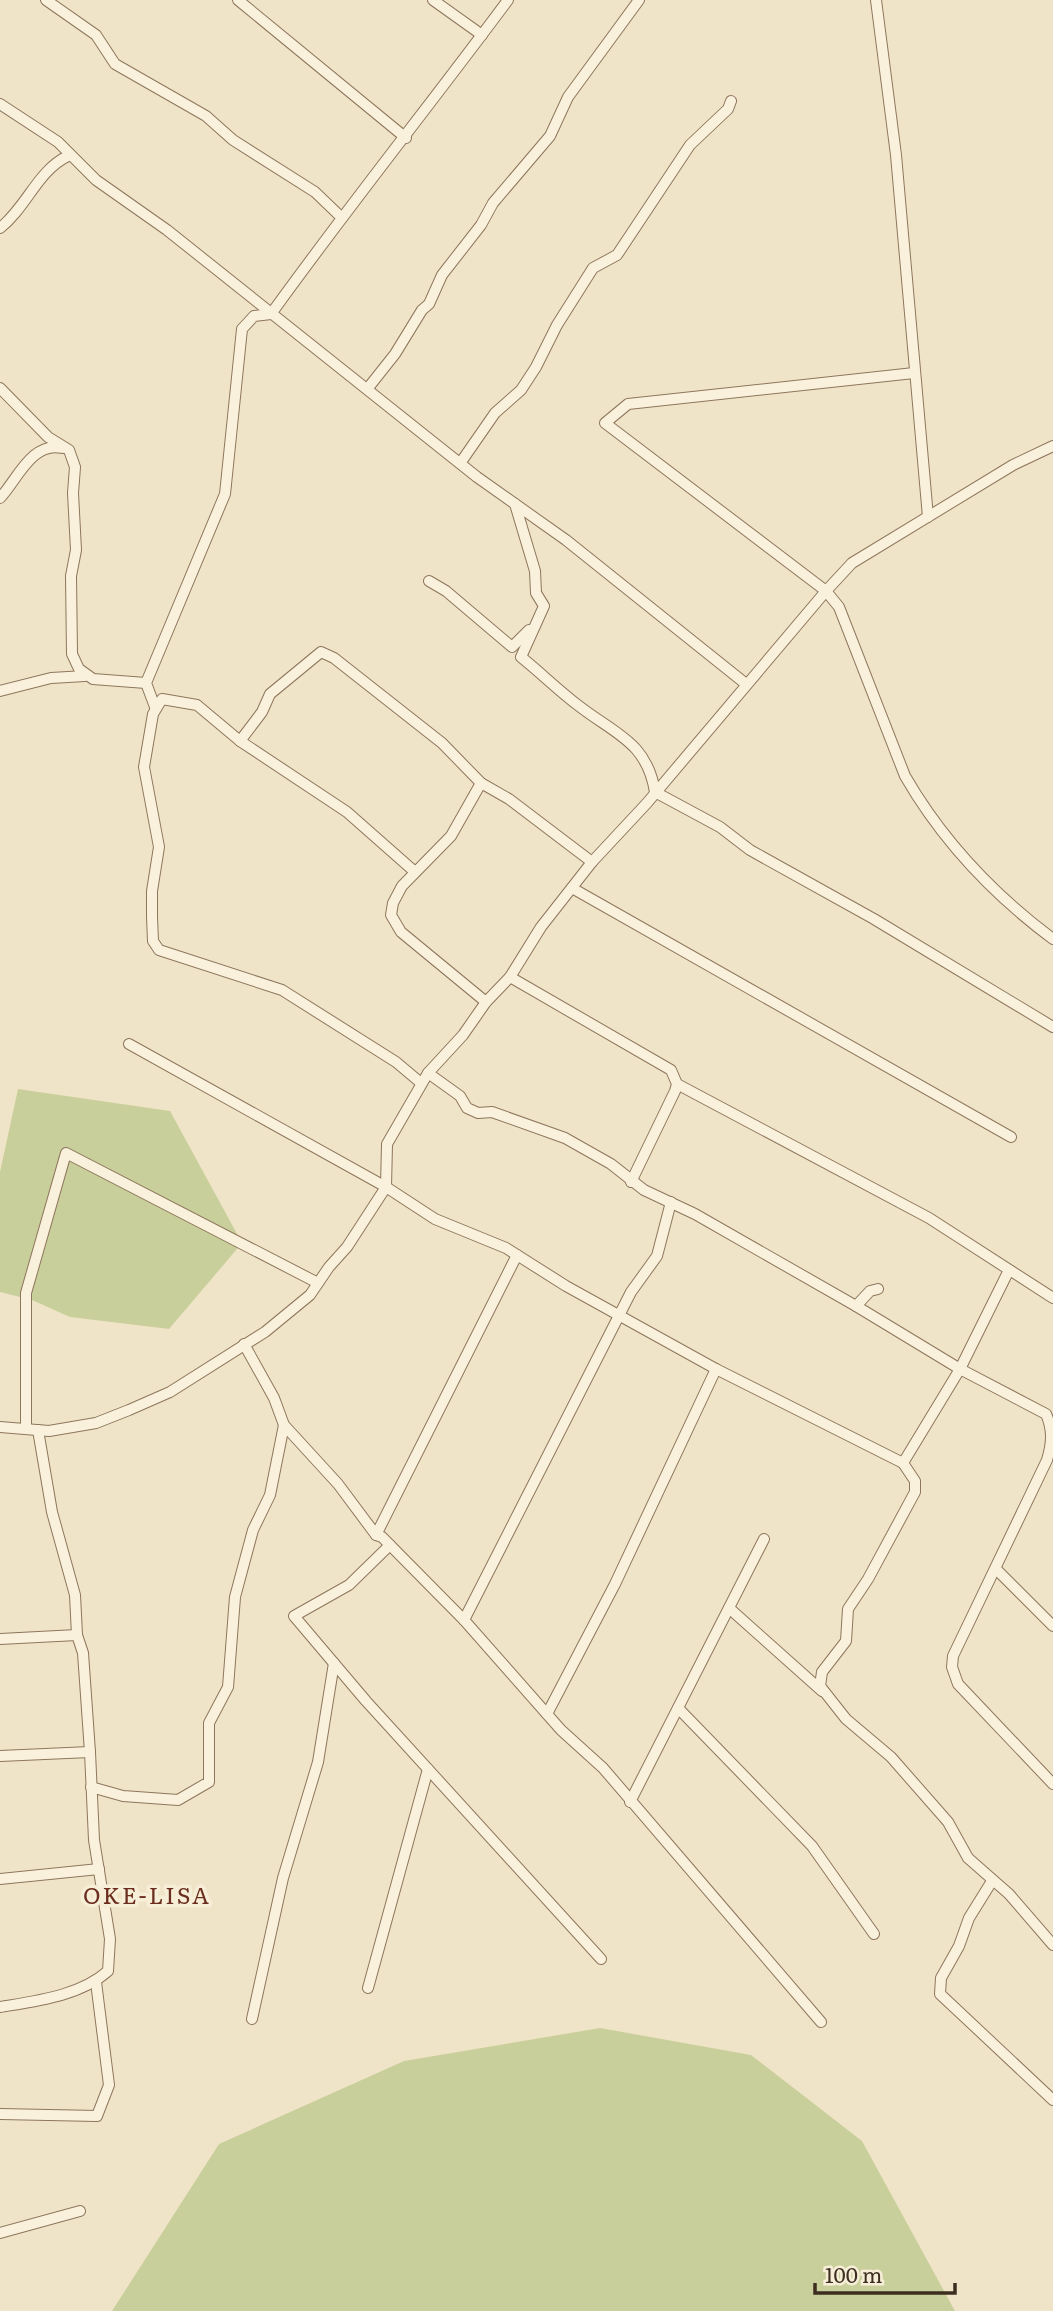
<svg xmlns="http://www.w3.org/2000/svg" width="1053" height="2311" font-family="Literata,serif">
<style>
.green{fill:#c9cf9b}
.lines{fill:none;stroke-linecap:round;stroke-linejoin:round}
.minor-casing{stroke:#8d765c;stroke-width:12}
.minor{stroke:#faf1dc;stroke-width:10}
.labels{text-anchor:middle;stroke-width:7;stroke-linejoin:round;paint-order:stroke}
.quarter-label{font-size:23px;letter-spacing:2px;fill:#6b2e1e;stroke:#f7eed8}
</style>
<rect width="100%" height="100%" fill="#f0e4c8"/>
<g class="green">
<polygon points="18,1089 170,1111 242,1243 169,1329 70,1317 32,1300 0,1292 0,1172"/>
<polygon points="600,2028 751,2055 862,2141 955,2311 112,2311 219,2144 404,2061"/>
</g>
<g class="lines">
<g class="minor-casing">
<g id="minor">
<polyline points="46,0 96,35 115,64 206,116 233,140 315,192 341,217"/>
<polyline points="238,0 406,138"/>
<polyline points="433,0 482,35"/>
<polyline points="876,0 896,155 928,517"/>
<polyline points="0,104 58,142 96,180 167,230 477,477 566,540 746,684"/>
<path d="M0,228c26,-20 38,-58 68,-72"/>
<path d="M914,373l-286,31 -23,19 221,168 13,16 66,169c37,64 89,119 148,163"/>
<polyline points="0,388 48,437 69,450 75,467 73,493 76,550 71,576 72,654 79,669 93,679 146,683"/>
<polyline points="368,388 395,354 422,310 429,304 442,275 481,225 493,203 550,136 568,97 639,0"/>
<polyline points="461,462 495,413 521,390 536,367 557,325 593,268 617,255 690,145 728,109 731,101"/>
<path d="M0,498c17,-18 32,-57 62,-50"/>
<path d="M515,504l20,67 1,22 8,13 -23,51c20,16 38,34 58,49 36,28 68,36 76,86l65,35 30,23 124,69 179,108"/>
<polyline points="429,581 446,591 512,647 529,630"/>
<polyline points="0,691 51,678 85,676"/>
<path d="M155,707l-9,-24 79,-189 17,-165 12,-13 17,-2c77,-107 159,-209 237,-314"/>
<polyline points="240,741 262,712 270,694 321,652 334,658 442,743 481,783 509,799 592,862"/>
<polyline points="481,783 451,836 402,886 393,903 391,915 401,932 486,1002"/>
<polyline points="415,872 347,812 240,741 197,705 162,699 153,714 144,767 159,847 152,891 152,917 153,941 159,950 282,990 396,1062 421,1083"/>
<polyline points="572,888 1011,1137"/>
<polyline points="510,977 671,1070 677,1084 675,1091 631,1182"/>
<polyline points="129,1044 386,1187 435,1219 506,1248 566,1286 716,1369 903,1463 915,1481 915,1492 868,1579 848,1609 846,1641 822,1672 820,1686 846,1719 891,1757 948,1822 968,1858 1009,1894 1053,1945"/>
<polyline points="428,1073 460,1096 467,1108 478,1113 492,1112 565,1138 611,1164 644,1190 695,1214 856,1306 870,1291 878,1289"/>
<polyline points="677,1084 929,1218 1053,1298"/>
<path d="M1009,1270l-49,99 86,45c7,16 6,29 1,46l-94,196 -1,11 6,17 95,100"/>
<polyline points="856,1306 960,1369 903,1463"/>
<polyline points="244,1344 274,1398 284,1425 338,1484 376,1535 382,1537 464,1620 561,1730 603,1768 821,2022"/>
<polyline points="0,1427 49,1431 96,1423 129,1410 170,1392 265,1332 310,1295 329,1267 347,1247 386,1187 387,1144 428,1073 463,1035 486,1002 510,977 541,927 592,862 647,803 826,591 852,563 1013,465 1053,446"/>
<polyline points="26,1429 26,1293 66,1153 318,1283"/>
<polyline points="376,1535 517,1255"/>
<polyline points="390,1545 349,1585 294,1616 366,1701 601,1959"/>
<polyline points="996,1569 1053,1626"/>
<polyline points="729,1608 822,1691"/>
<polyline points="464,1620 631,1292 657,1256 671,1202"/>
<polyline points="0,1639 77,1635"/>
<polyline points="678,1708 812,1846 874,1934"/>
<polyline points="547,1714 615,1584 716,1369"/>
<polyline points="0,1756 90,1752"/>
<polyline points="91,1787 123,1796 178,1800 209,1782 209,1723 228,1687 235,1597 253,1530 270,1495 284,1425"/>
<polyline points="630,1802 764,1539"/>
<polyline points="0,1879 99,1869"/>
<polyline points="992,1881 969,1918 959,1946 941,1978 940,1994 1053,2100"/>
<polyline points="368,1988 428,1769"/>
<path d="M0,2007c36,-6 80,-11 108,-36l2,-32 -16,-99 -4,-88 -7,-99 -6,-18 -2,-40 -23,-83 -14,-82"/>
<polyline points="252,2019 283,1878 318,1762 334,1663"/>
<polyline points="0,2114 97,2116 109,2085 96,1982"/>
<polyline points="0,2233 80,2211"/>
</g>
</g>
<use href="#minor" class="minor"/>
</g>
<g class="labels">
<g class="quarter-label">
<text x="147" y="1904">OKE-LISA</text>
</g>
</g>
<path d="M815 2283v10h140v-10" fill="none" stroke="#3d2e20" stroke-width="3.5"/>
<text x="825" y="2283" font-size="21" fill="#3d2e20" stroke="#f7eed8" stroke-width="5" paint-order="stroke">100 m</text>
</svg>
